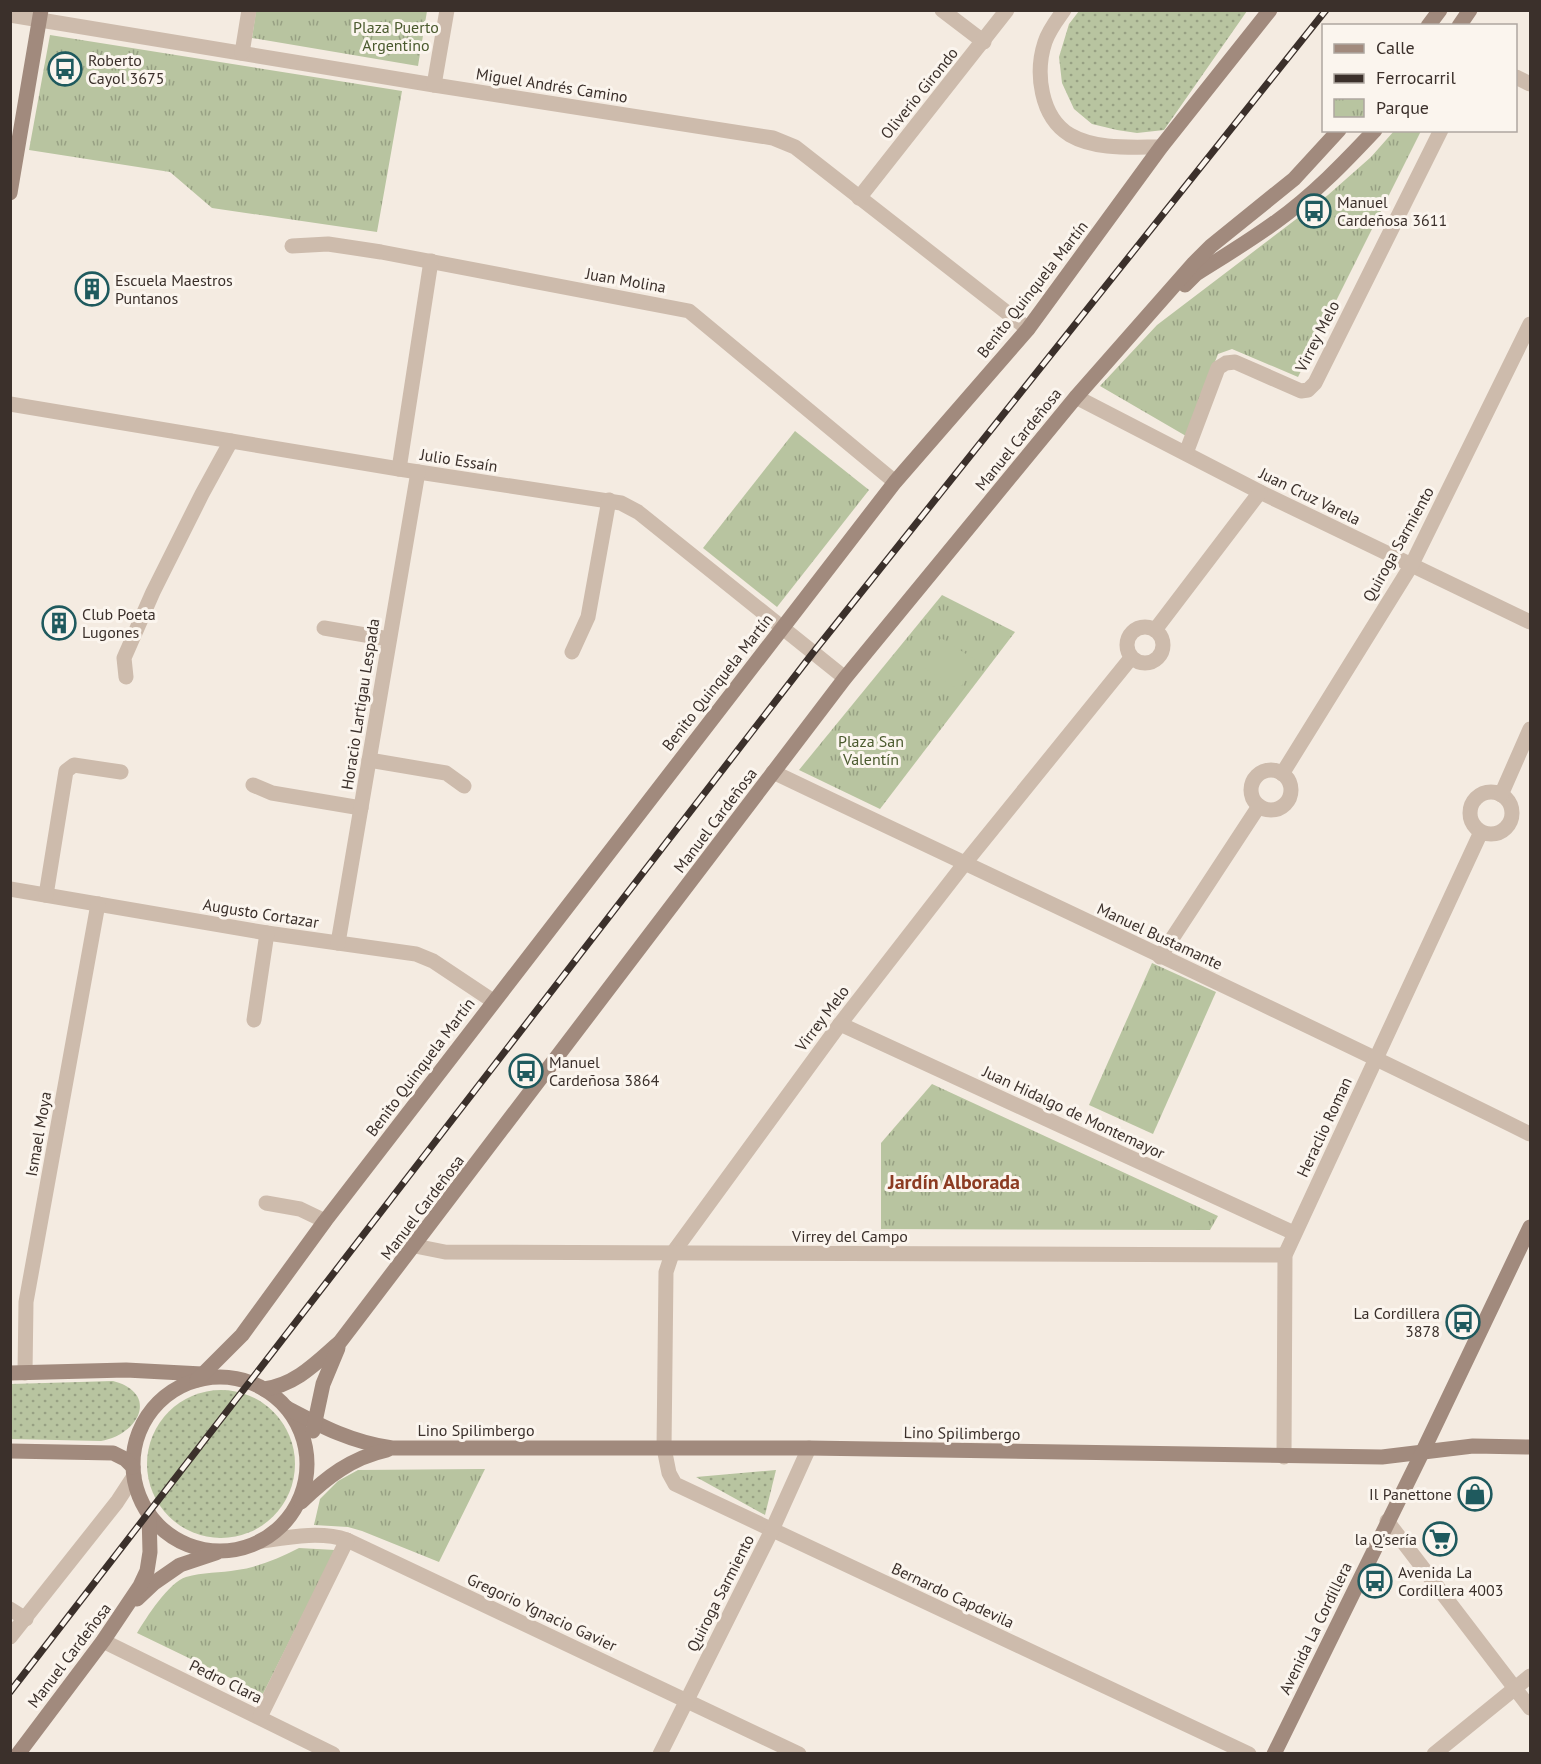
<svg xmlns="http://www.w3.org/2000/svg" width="1541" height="1764" font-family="'PT Sans',sans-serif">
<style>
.grass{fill:url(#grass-dots)}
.park{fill:url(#park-tufts)}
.garden{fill:#b8c4a0}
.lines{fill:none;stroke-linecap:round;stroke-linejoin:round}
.minor{stroke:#cdbbac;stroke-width:15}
.secondary{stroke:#a18a7d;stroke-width:15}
.rail-casing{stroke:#3b302b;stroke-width:7}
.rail{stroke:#fbf5ee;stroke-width:4.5;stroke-dasharray:14;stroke-linecap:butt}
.labels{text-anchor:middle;stroke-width:6;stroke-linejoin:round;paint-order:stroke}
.park-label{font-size:16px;fill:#4a5a2e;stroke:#fbf5ee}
.poi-label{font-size:16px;fill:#3b302b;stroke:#fbf5ee;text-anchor:start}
.street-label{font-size:16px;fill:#3b302b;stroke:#fbf5ee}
.quarter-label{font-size:20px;font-weight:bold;fill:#8c3b22;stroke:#fbf5ee}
</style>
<defs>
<pattern id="grass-dots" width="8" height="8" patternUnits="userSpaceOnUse" patternTransform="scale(1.5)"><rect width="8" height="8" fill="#b8c4a0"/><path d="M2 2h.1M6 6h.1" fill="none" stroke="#97a083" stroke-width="1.8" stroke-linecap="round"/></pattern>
<pattern id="park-tufts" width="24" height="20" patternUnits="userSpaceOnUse" patternTransform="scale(1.5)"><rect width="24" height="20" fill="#b8c4a0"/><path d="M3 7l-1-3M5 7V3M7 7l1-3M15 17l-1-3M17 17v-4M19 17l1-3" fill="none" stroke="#97a083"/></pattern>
</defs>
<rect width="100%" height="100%" fill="#f4ebe1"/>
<g class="grass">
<polygon points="1079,11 1079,10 1247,11 1164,130 1137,133 1117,130 1092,124 1074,109 1062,83 1059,57 1069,24"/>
<path d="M113,1381c46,12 27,53 -12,60l-90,-2v-55z"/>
<circle cx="221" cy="1464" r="74"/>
<polygon points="776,1470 765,1515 696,1477"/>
</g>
<g class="park">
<polygon points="256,11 427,11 418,66 252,38"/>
<polygon points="50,35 402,91 377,232 212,208 170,172 29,150"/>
<polygon points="1394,131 1421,131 1298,377 1232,349 1218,354 1186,436 1100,386 1157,325 1328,195 1371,157"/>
<polygon points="795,431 869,490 777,607 703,548"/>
<polygon points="942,595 1015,632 880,809 799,770"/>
<polygon points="1152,963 1216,992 1153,1134 1089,1105"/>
<polygon points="932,1084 1218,1216 1210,1230 881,1229 881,1143"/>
<polygon points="485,1469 439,1562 362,1531 348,1527 314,1525 320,1499 338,1481 358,1470"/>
<path d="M299,1548l36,2 -72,144 -126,-61c9,-15 32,-51 49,-56 16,-5 35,-4 51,-7 22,-3 42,-12 62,-22z"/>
</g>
<polygon class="garden" points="941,638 977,661 959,690 923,667"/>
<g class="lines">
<g class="minor">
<polyline points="942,10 984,42"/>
<path d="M1064,10c-7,10 -15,20 -19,32 -10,30 -5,75 25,93 26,15 61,12 91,12"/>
<polyline points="10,15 434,85 773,138 795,147 1028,329"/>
<polyline points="242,53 249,10"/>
<polyline points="1516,77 1530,84"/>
<polyline points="434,85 447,10"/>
<polyline points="859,198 1007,10"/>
<polyline points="292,246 328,244 381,252 689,311 895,482"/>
<polyline points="1076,397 1260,492 1530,622"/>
<polyline points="10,404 399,469 621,503 638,512 845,678"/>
<polyline points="1186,453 1218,368 1226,363 1235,362 1301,391 1308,390 1315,383 1441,130"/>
<polyline points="399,469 431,261"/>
<circle cx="1145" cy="645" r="18"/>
<polyline points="324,628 389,639"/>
<polyline points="1155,630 1260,492"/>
<polyline points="572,652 588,617 609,500"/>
<polyline points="1131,658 965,863 840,1024 672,1254 666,1272 664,1448 669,1473 675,1484 1249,1754"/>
<polyline points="126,677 124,658 153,592 202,494 231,441"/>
<polyline points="369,760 446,773 464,786"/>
<circle cx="1271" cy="790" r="20"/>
<path d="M773,772c253,121 507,238 757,362"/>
<polyline points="1282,774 1411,566 1530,324"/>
<polyline points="253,785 272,793 361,808"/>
<circle cx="1491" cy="813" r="21"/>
<polyline points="1501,795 1530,729"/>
<polyline points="10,889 267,933 416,954 433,961 493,1001"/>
<polyline points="46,895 66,771 74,765 121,772"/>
<polyline points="338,943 418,472"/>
<polyline points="1160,957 1259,806"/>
<polyline points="254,1020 267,933"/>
<polyline points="840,1024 1294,1233"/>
<polyline points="266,1203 300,1209 325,1221"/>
<polyline points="415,1246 445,1252 1285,1255"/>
<polyline points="25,1373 26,1302 98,904"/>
<polyline points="1284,1457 1285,1255 1481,832"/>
<polyline points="1387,1521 1530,1708"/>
<path d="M262,1541c27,-4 59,-10 85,-1l452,214"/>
<polyline points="10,1609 26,1619"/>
<polyline points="10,1637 117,1502 134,1476"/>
<polyline points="103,1641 333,1754"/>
<polyline points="260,1717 347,1540"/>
<polyline points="660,1754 772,1530 809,1448"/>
<polyline points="1434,1754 1530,1676"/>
</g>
<g class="secondary">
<polyline points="1428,26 1440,10"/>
<polyline points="1459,26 1470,10"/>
<polyline points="10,193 41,10"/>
<path d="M1185,285l11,-11c27,-17 55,-34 81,-53 36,-26 67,-58 98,-91"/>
<polyline points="10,1373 126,1370 202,1374"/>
<circle cx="220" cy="1464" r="87"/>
<polyline points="197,1380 242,1335 325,1221 895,482 1028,329 1161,147 1270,10"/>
<path d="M264,1389c32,-4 53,-27 76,-47l505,-664 231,-281 118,-134 17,-17 83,-67 45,-49"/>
<path d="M287,1408c36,19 64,34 105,40h417l573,9 91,-11 57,1"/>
<polyline points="313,1431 323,1384 338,1348"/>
<polyline points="10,1451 113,1453 125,1459 133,1467"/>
<path d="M301,1502c26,-25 50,-44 86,-52"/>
<polyline points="137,1599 154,1583 180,1565 216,1553"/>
<polyline points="18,1754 103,1641 140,1586 147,1571 150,1552 149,1514"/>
<polyline points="1274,1754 1423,1451 1530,1227"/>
</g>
<g class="rail-casing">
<polyline id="rail" points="10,1692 812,654 1326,10"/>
</g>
<use href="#rail" class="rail"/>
</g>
<defs>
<g id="bus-ring" transform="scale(1.725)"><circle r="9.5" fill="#fbf5ee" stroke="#1f5a5e" stroke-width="1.5"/><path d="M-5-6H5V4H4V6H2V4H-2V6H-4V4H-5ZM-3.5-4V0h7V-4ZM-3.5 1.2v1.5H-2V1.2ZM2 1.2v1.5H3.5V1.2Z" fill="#1f5a5e"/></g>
<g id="building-ring" transform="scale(1.725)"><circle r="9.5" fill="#fbf5ee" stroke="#1f5a5e" stroke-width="1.5"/><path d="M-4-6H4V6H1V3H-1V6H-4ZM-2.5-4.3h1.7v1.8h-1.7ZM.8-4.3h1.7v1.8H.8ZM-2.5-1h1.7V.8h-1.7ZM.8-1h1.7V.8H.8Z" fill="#1f5a5e"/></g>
<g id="shop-ring" transform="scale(1.725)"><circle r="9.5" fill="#fbf5ee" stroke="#1f5a5e" stroke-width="1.5"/><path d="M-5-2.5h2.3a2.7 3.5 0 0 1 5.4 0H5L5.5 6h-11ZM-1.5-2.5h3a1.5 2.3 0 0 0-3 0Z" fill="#1f5a5e"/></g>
<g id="supermarket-ring" transform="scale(1.725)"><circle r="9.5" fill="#fbf5ee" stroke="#1f5a5e" stroke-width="1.5"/><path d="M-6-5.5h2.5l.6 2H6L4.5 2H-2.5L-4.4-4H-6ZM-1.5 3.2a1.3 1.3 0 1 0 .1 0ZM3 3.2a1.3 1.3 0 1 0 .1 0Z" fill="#1f5a5e"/></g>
</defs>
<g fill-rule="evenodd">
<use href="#bus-ring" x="65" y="69"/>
<use href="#bus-ring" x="1314" y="211"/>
<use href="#building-ring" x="92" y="289"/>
<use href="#building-ring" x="59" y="623"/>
<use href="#bus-ring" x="526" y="1071"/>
<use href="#bus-ring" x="1463" y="1322"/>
<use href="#shop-ring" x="1475" y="1494"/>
<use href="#supermarket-ring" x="1440" y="1539"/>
<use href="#bus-ring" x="1375" y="1581"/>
</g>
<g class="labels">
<g class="park-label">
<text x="396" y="33">Plaza Puerto<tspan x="396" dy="18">Argentino</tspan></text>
<text x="871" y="747">Plaza San<tspan x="871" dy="18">Valentín</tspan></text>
</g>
<g class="poi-label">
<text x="88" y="66">Roberto<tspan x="88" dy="18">Cayol 3675</tspan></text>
<text x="1337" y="208">Manuel<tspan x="1337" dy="18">Cardeñosa 3611</tspan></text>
<text x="115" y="286">Escuela Maestros<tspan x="115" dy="18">Puntanos</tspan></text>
<text x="82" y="620">Club Poeta<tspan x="82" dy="18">Lugones</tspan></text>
<text x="549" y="1068">Manuel<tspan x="549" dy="18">Cardeñosa 3864</tspan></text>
<text x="1440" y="1319" text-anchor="end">La Cordillera<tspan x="1440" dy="18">3878</tspan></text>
<text x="1452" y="1500" text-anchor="end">Il Panettone</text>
<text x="1417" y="1545" text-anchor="end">la Q'sería</text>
<text x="1398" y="1578">Avenida La<tspan x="1398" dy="18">Cordillera 4003</tspan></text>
</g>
<g class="street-label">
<text transform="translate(552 85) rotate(9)" y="6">Miguel Andrés Camino</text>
<text transform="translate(919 93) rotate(-51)" y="6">Oliverio Girondo</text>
<text transform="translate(626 280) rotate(10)" y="6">Juan Molina</text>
<text transform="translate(1032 289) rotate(-52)" y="6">Benito Quinquela Martín</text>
<text transform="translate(1317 336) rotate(-63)" y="6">Virrey Melo</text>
<text transform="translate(1018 439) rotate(-51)" y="6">Manuel Cardeñosa</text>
<text transform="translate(459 460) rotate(9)" y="6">Julio Essaín</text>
<text transform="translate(1310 496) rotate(26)" y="6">Juan Cruz Varela</text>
<text transform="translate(1398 544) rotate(-61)" y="6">Quiroga Sarmiento</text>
<text transform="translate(717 682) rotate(-52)" y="6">Benito Quinquela Martín</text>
<text transform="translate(360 704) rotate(-81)" y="6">Horacio Lartigau Lespada</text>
<text transform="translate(715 820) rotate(-53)" y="6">Manuel Cardeñosa</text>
<text transform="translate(261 913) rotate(9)" y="6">Augusto Cortazar</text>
<text transform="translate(1160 936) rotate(25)" y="6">Manuel Bustamante</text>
<text transform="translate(822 1018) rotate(-53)" y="6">Virrey Melo</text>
<text transform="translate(420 1067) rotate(-53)" y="6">Benito Quinquela Martín</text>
<text transform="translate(1074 1112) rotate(25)" y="6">Juan Hidalgo de Montemayor</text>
<text transform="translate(1324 1127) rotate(-65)" y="6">Heraclio Roman</text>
<text transform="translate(38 1134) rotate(-80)" y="6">Ismael Moya</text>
<text transform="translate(422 1207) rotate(-53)" y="6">Manuel Cardeñosa</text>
<text x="850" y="1242">Virrey del Campo</text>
<text x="476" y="1436">Lino Spilimbergo</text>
<text transform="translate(962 1433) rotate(1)" y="6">Lino Spilimbergo</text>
<text transform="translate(720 1593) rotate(-63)" y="6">Quiroga Sarmiento</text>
<text transform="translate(953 1595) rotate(25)" y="6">Bernardo Capdevila</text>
<text transform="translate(542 1612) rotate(25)" y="6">Gregorio Ygnacio Gavier</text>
<text transform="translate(1315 1628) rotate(-64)" y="6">Avenida La Cordillera</text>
<text transform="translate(69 1655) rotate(-53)" y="6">Manuel Cardeñosa</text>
<text transform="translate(226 1681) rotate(26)" y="6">Pedro Clara</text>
</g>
<g class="quarter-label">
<text x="954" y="1189">Jardín Alborada</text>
</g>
</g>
<rect width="1541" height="1764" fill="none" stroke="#3b302b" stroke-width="24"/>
<rect x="1322" y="24" width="195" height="108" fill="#fbf5ee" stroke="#aea6a0" stroke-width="1.5"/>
<rect x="1334" y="44" width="30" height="9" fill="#a18a7d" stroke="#aea6a0" stroke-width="1.5"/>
<text x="1376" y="54" font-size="18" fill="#3b302b">Calle</text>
<rect x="1334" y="74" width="30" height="9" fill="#3b302b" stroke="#aea6a0" stroke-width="1.5"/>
<text x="1376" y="84" font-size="18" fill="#3b302b">Ferrocarril</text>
<rect x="1334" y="99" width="30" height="18" fill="url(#park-tufts)" stroke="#aea6a0" stroke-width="1.5"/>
<text x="1376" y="114" font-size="18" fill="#3b302b">Parque</text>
</svg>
